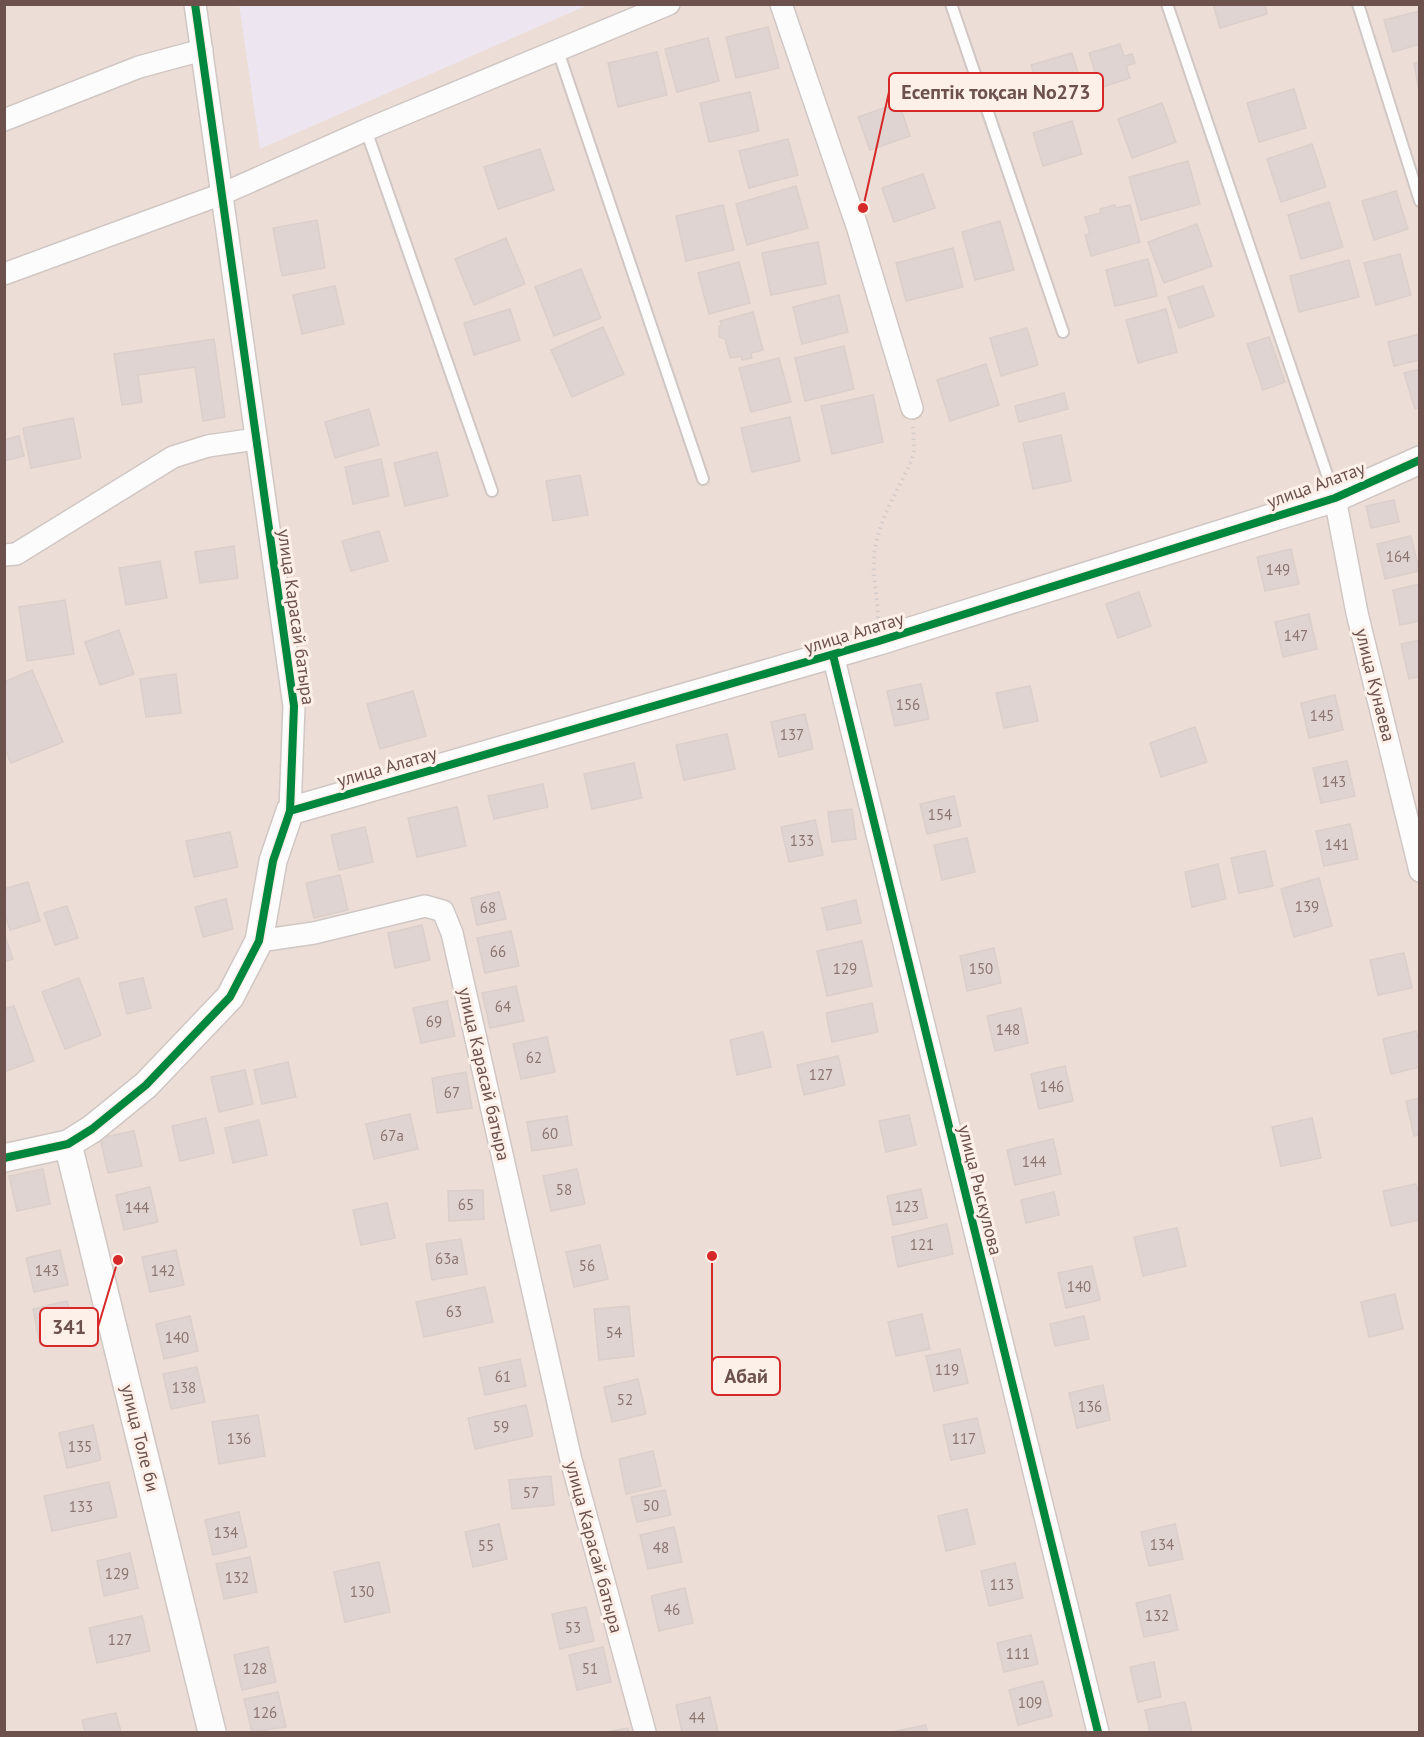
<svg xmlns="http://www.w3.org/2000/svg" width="1424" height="1737" font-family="'PT Sans',sans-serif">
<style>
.residential{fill:#ecddd6}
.education{fill:#ede5ef}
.building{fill:#dfd4d1;stroke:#dbcfcb;stroke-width:1.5}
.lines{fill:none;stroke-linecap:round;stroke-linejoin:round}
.service-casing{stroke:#d0c7c4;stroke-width:14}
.minor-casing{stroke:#d0c7c4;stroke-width:24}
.tertiary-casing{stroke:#d0c7c4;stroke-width:30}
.path{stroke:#d4ccca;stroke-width:4;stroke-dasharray:1.5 4.5;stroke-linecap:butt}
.service{stroke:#fdfcfc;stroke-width:10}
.minor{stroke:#fdfcfc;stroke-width:21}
.tertiary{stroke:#fdfcfc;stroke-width:27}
.cycleway-casing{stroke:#fcf0e9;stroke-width:11}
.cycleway{stroke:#00873e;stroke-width:8}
.labels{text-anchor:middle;stroke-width:6;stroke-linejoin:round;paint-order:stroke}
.number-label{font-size:15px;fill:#8b7470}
.street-label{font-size:18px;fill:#6d514d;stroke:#fcf0e9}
.leader{fill:none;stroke:#d62828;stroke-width:2}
.callout-dot{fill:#d62828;stroke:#fcf0e9;stroke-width:2}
.callout{fill:#fcf0e9;stroke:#d62828;stroke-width:2}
.callout-label{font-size:20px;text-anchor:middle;font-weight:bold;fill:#6d514d}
</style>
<rect width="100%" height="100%" fill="#f3ece8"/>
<rect class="residential" x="5" y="5" width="1414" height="1727"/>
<polygon class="education" points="239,4 588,4 588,5 260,149"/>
<g class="building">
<polygon points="1213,4 1265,4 1267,14 1220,28"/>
<polygon points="1420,11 1420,44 1393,52 1384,20"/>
<polygon points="768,27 779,68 736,78 726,37"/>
<polygon points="708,38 719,81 677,92 665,49"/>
<polygon points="1120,44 1124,56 1132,54 1135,63 1126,66 1130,78 1100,88 1089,53"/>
<polygon points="657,52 667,95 618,107 608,63"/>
<polygon points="1072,53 1085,96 1044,108 1031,65"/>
<polygon points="1420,62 1420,97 1414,63"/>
<polygon points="1294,89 1306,128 1259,142 1247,103"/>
<polygon points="750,92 759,131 709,142 700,103"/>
<polygon points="899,103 910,136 870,150 858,117"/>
<polygon points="1162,103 1176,142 1132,158 1118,119"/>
<polygon points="1072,121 1082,154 1043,166 1033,133"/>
<polygon points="788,139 798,175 749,188 739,151"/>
<polygon points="1312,144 1326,187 1281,202 1267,159"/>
<polygon points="540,149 554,190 498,209 484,167"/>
<polygon points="1188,161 1200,204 1141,220 1129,177"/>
<polygon points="923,174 935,208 894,222 882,188"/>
<polygon points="796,186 808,228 747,245 736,204"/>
<polygon points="1396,191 1408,229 1374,240 1362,201"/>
<polygon points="1329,202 1343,247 1301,259 1288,215"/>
<polygon points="723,205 734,250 686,261 676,216"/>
<polygon points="1115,205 1116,208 1130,205 1140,242 1091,256 1085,235 1090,234 1085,217 1101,213 1100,209"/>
<polygon points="317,220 325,268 282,276 273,228"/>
<polygon points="1000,221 1014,270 975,280 962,232"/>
<polygon points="1197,224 1212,266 1164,283 1148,242"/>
<polygon points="506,238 525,284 474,305 455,259"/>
<polygon points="818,242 826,284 771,295 762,253"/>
<polygon points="953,248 963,287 906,301 896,263"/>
<polygon points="1400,254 1411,295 1376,305 1364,263"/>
<polygon points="1148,259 1157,296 1115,306 1106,270"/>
<polygon points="1349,260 1359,297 1299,312 1290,276"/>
<polygon points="739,262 750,303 709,314 698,273"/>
<polygon points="581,269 601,318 554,336 535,287"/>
<polygon points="335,286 344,324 302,334 293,295"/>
<polygon points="1203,286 1214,316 1179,328 1168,297"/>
<polygon points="839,295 848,332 802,344 793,307"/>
<polygon points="510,309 520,340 474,355 464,323"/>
<polygon points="1166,309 1177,352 1138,363 1126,320"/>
<polygon points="753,312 763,350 751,353 752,358 742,360 741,356 730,358 725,339 719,337 719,326 722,326 720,321"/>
<polygon points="603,327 624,374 572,397 551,350"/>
<polygon points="1027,328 1038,365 1001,376 990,338"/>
<polygon points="1420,334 1420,360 1394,366 1388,342"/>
<polygon points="1269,337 1285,382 1263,390 1247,344"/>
<polygon points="214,339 225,417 203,421 195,367 138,375 142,402 122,405 114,354"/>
<polygon points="844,346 854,389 805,401 795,358"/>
<polygon points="779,358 791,402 751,412 739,368"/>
<polygon points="986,364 999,405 950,421 937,380"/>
<polygon points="1420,369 1420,407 1415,409 1404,373"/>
<polygon points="1064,393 1068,409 1019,422 1015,406"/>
<polygon points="873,395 883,442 832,454 821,406"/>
<polygon points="369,409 379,445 335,458 325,422"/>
<polygon points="790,417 800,461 752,472 741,428"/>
<polygon points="73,418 81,458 31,468 23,428"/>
<polygon points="1061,435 1071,481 1033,489 1023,443"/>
<polygon points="19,436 24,456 4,461 4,440"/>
<polygon points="437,452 448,496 405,506 394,463"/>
<polygon points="381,459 389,496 353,504 345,467"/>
<polygon points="580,475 588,515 553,521 546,481"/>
<polygon points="1394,500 1399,522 1371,528 1366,506"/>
<polygon points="379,531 388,561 351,571 342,541"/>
<polygon points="1411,536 1419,571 1385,579 1377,544"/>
<polygon points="234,546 238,578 200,583 195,552"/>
<polygon points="1291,549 1299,584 1265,591 1257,557"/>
<polygon points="160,561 167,598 126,605 119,568"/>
<polygon points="1420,584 1420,621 1400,625 1393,590"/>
<polygon points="1139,592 1151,626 1118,638 1106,604"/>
<polygon points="65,600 74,654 27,661 19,607"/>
<polygon points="1309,614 1317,649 1283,657 1275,622"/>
<polygon points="119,630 134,674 100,685 85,642"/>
<polygon points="1420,640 1420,676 1409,679 1401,644"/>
<polygon points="32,670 63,742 11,763 4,747 4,682"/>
<polygon points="176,674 181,713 146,717 140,679"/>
<polygon points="921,684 929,719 895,726 887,691"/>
<polygon points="1030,686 1038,721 1004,728 996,693"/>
<polygon points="413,691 426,736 380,749 367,704"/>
<polygon points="1335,695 1343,730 1309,738 1301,703"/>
<polygon points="805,714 813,749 779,757 771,722"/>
<polygon points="1195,727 1207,762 1161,777 1150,743"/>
<polygon points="727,734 735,769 684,780 676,745"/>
<polygon points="1347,761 1355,796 1321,803 1313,768"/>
<polygon points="634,763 642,798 592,809 584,774"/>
<polygon points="543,784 548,807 494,819 488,796"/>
<polygon points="954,796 961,826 927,834 920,804"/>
<polygon points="457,807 466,846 417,857 408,818"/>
<polygon points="852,809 856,839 832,842 828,812"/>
<polygon points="815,820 823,855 789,862 781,827"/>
<polygon points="1350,824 1358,859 1324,866 1316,831"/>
<polygon points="365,827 373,862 339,870 331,835"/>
<polygon points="230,832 238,867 194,877 186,841"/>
<polygon points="967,838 975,872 942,880 934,845"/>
<polygon points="1265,851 1273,886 1239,893 1231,858"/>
<polygon points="1218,864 1226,899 1192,907 1185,872"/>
<polygon points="340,875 348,910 314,918 306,883"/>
<polygon points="1319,878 1332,926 1294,937 1281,889"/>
<polygon points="28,882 40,921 10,930 4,913 4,889"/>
<polygon points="499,892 506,919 477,925 471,898"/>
<polygon points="226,899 233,929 203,937 195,907"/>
<polygon points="856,900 861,923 827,930 822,908"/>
<polygon points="67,906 78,938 55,945 44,913"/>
<polygon points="422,925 430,960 395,968 388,933"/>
<polygon points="511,931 519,966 485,973 477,938"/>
<polygon points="4,933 13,959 4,962"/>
<polygon points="862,941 872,986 827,996 817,951"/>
<polygon points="994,948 1001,983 967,991 960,956"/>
<polygon points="1404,953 1412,988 1378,995 1370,960"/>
<polygon points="79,978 101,1035 65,1049 42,992"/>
<polygon points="143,978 151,1008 127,1014 119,983"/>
<polygon points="516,986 524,1021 490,1028 482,993"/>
<polygon points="447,1001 455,1036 421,1043 413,1008"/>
<polygon points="872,1003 878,1032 832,1042 826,1013"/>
<polygon points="14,1006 34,1061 6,1071 4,1065 4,1009"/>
<polygon points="1021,1008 1028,1043 995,1051 987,1016"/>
<polygon points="1416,1031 1420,1045 1420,1067 1391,1074 1383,1039"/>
<polygon points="763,1032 771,1067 737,1075 730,1040"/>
<polygon points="547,1037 555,1072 521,1079 513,1044"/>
<polygon points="838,1056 845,1085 804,1095 797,1065"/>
<polygon points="288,1062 296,1097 262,1104 254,1070"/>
<polygon points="1065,1066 1073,1101 1039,1109 1031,1074"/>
<polygon points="245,1070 253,1104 219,1112 211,1077"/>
<polygon points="466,1072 472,1108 437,1113 432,1078"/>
<polygon points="1420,1098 1420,1135 1414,1136 1406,1101"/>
<polygon points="410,1114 418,1149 374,1159 366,1124"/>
<polygon points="909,1115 916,1145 886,1152 879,1121"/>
<polygon points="567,1116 572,1145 532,1151 527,1122"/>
<polygon points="206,1118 214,1153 180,1161 172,1126"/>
<polygon points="1312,1118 1321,1158 1281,1166 1272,1127"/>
<polygon points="259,1120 267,1155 233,1163 225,1128"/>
<polygon points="134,1131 142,1166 108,1173 100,1138"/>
<polygon points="1053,1139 1061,1174 1015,1185 1007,1150"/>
<polygon points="43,1169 50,1204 17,1211 9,1176"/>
<polygon points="577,1169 585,1204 551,1211 543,1176"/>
<polygon points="1416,1184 1420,1197 1420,1220 1391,1226 1383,1191"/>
<polygon points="150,1187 158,1222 124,1230 116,1195"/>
<polygon points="921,1189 927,1218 893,1225 887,1196"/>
<polygon points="483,1190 484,1219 449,1221 448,1191"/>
<polygon points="1054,1192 1059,1215 1026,1223 1021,1200"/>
<polygon points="387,1203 395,1238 361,1245 353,1210"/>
<polygon points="947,1224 953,1254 898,1267 892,1237"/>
<polygon points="1177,1228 1186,1266 1143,1276 1134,1237"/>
<polygon points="461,1239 467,1274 432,1280 426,1244"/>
<polygon points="600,1245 608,1279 574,1287 566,1252"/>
<polygon points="60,1250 68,1285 34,1292 26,1258"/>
<polygon points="176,1250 184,1285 150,1292 142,1257"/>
<polygon points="1092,1266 1100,1300 1066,1308 1058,1273"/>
<polygon points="485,1287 493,1322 424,1337 416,1302"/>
<polygon points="1395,1294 1403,1329 1369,1337 1361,1302"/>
<polygon points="67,1301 75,1336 40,1344 33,1309"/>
<polygon points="629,1306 634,1356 599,1360 594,1309"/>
<polygon points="922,1314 930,1349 896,1356 888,1322"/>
<polygon points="190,1316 198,1351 164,1359 156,1324"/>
<polygon points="1084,1316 1089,1339 1055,1346 1050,1324"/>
<polygon points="960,1349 968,1383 934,1391 926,1356"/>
<polygon points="520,1359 526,1386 485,1395 479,1368"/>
<polygon points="197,1367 205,1402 171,1409 163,1374"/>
<polygon points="638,1379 646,1414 612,1422 604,1387"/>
<polygon points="1103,1385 1110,1420 1077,1428 1069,1393"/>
<polygon points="526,1405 533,1436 475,1449 468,1418"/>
<polygon points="258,1415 265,1456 219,1464 212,1422"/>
<polygon points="977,1418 985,1453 951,1460 943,1425"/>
<polygon points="93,1425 101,1460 67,1468 59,1433"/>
<polygon points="653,1451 661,1486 626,1494 619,1459"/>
<polygon points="551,1476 554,1505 512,1509 509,1480"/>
<polygon points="109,1482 117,1517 52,1531 44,1496"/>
<polygon points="665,1490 671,1515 637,1522 631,1497"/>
<polygon points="967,1509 975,1544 946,1551 938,1516"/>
<polygon points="239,1512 247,1547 213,1555 205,1520"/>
<polygon points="499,1524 507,1559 473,1567 465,1532"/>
<polygon points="1175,1524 1183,1559 1149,1566 1141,1532"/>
<polygon points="674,1527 682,1562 648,1569 640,1535"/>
<polygon points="130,1553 138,1588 104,1596 97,1561"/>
<polygon points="250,1557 257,1592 224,1599 216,1564"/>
<polygon points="379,1562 390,1612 345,1622 334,1572"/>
<polygon points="1015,1563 1023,1598 989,1606 981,1571"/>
<polygon points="685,1588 693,1623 659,1631 651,1596"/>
<polygon points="1170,1595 1178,1630 1144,1637 1136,1603"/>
<polygon points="586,1607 594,1641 560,1649 552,1614"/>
<polygon points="142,1616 150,1651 97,1663 89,1628"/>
<polygon points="1031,1635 1038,1664 1004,1672 997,1643"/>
<polygon points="268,1647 276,1682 242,1690 234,1655"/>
<polygon points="603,1647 611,1682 577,1690 569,1655"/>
<polygon points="1154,1662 1161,1697 1138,1702 1130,1667"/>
<polygon points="1043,1681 1052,1716 1018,1725 1009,1690"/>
<polygon points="278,1692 286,1727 252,1732 244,1699"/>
<polygon points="710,1697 718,1732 682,1732 676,1705"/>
<polygon points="1185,1702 1192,1732 1150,1732 1145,1710"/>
<polygon points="116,1713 121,1732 85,1732 82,1720"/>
<polygon points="926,1725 927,1732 892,1732"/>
<polygon points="628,1728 629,1732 606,1732"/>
</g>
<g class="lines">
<g class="service-casing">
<g id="service">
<polyline points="951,4 1063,332"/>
<polyline points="1167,4 1335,498"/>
<polyline points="1358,4 1420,201"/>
<polyline points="558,51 703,479"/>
<polyline points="366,130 492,491"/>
</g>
</g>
<g class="minor-casing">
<g id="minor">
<polyline points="195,4 294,706 290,811"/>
<polyline points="781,4 857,226 912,408"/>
<polyline points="4,120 139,67 202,50"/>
<polyline points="4,274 222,194 366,130 669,4"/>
<polyline points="1335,498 1357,613 1420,871"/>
<polyline points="4,555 16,554 173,457 208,446 256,439"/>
<polyline points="833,655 1098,1732"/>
<polyline points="259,941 314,933 425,906 443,911 452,933 571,1460 645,1732"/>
</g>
</g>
<g class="tertiary-casing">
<g id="tertiary">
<polyline points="68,1144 212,1732"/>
<polyline points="4,1158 68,1144 92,1129 146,1085 230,997 259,941 273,861 290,811 879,641 1335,498 1420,460"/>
</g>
</g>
<path class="path" d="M878,618c0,-20 -6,-41 -4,-60 2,-35 24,-67 38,-99l2,-9 -1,-23"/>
<use href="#service" class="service"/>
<use href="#minor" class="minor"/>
<use href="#tertiary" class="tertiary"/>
<g class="cycleway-casing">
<g id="cycleway">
<polyline points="833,655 1098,1732"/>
<polyline points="290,811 879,641 1335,498 1420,460"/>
<polyline points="4,1158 68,1144 92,1129 146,1085 230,997 259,941 273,861 290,811 294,706 195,4"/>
</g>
</g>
<use href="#cycleway" class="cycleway"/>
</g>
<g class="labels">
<g class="number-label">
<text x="1398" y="562">164</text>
<text x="1278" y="575">149</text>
<text x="1296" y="641">147</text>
<text x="908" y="710">156</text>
<text x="1322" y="721">145</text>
<text x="792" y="740">137</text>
<text x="1334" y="787">143</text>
<text x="940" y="820">154</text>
<text x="802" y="846">133</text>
<text x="1337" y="850">141</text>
<text x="1307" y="912">139</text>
<text x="488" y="913">68</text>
<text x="498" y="957">66</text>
<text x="845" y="974">129</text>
<text x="981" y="974">150</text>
<text x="503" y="1012">64</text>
<text x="434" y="1027">69</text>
<text x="1008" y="1035">148</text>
<text x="534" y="1063">62</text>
<text x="821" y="1080">127</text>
<text x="1052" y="1092">146</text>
<text x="452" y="1098">67</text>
<text x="550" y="1139">60</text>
<text x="392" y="1141">67а</text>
<text x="1034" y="1167">144</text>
<text x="564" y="1195">58</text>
<text x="466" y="1210">65</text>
<text x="907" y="1212">123</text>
<text x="137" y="1213">144</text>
<text x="922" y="1250">121</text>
<text x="447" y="1264">63а</text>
<text x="587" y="1271">56</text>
<text x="47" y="1276">143</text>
<text x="163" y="1276">142</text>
<text x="1079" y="1292">140</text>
<text x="454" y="1317">63</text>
<text x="614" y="1338">54</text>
<text x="177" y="1343">140</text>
<text x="947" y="1375">119</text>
<text x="503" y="1382">61</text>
<text x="184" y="1393">138</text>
<text x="625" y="1405">52</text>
<text x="1090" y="1412">136</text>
<text x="501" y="1432">59</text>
<text x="239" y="1444">136</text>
<text x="964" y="1444">117</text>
<text x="80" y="1452">135</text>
<text x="531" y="1498">57</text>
<text x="651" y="1511">50</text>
<text x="81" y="1512">133</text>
<text x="226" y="1538">134</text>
<text x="1162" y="1550">134</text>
<text x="486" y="1551">55</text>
<text x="661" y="1553">48</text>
<text x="117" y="1579">129</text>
<text x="237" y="1583">132</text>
<text x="1002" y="1590">113</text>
<text x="362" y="1597">130</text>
<text x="672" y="1615">46</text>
<text x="1157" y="1621">132</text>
<text x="573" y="1633">53</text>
<text x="120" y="1645">127</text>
<text x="1018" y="1659">111</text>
<text x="255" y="1674">128</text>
<text x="590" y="1674">51</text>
<text x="1030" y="1708">109</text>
<text x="265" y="1718">126</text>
<text x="697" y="1723">44</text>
</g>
<g class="street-label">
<text transform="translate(1316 485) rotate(-20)" y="6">улица Алатау</text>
<text transform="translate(296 617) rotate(82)" y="6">улица Карасай батыра</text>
<text transform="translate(854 633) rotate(-17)" y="6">улица Алатау</text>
<text transform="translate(1375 685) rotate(76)" y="6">улица Кунаева</text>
<text transform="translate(387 767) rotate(-16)" y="6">улица Алатау</text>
<text transform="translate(484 1074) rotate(77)" y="6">улица Карасай батыра</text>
<text transform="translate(980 1190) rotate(76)" y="6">улица Рыскулова</text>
<text transform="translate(140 1438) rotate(76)" y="6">улица Толе би</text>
<text transform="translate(594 1547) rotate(75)" y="6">улица Карасай батыра</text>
</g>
</g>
<path class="leader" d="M863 208L889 92M118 1260L98 1327M712 1256L712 1376"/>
<g class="callout-dot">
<circle cx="863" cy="208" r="6"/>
<circle cx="118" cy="1260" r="6"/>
<circle cx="712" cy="1256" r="6"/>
</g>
<g class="callout">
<rect x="889" y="73" width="214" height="38" rx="6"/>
<rect x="40" y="1308" width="58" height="38" rx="6"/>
<rect x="712" y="1357" width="68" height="38" rx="6"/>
</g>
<g class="callout-label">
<text x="996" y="99">Есептік тоқсан No273</text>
<text x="69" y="1334">341</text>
<text x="746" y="1383">Абай</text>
</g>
<rect width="1424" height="1737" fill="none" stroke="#6d514d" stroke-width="12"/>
</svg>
